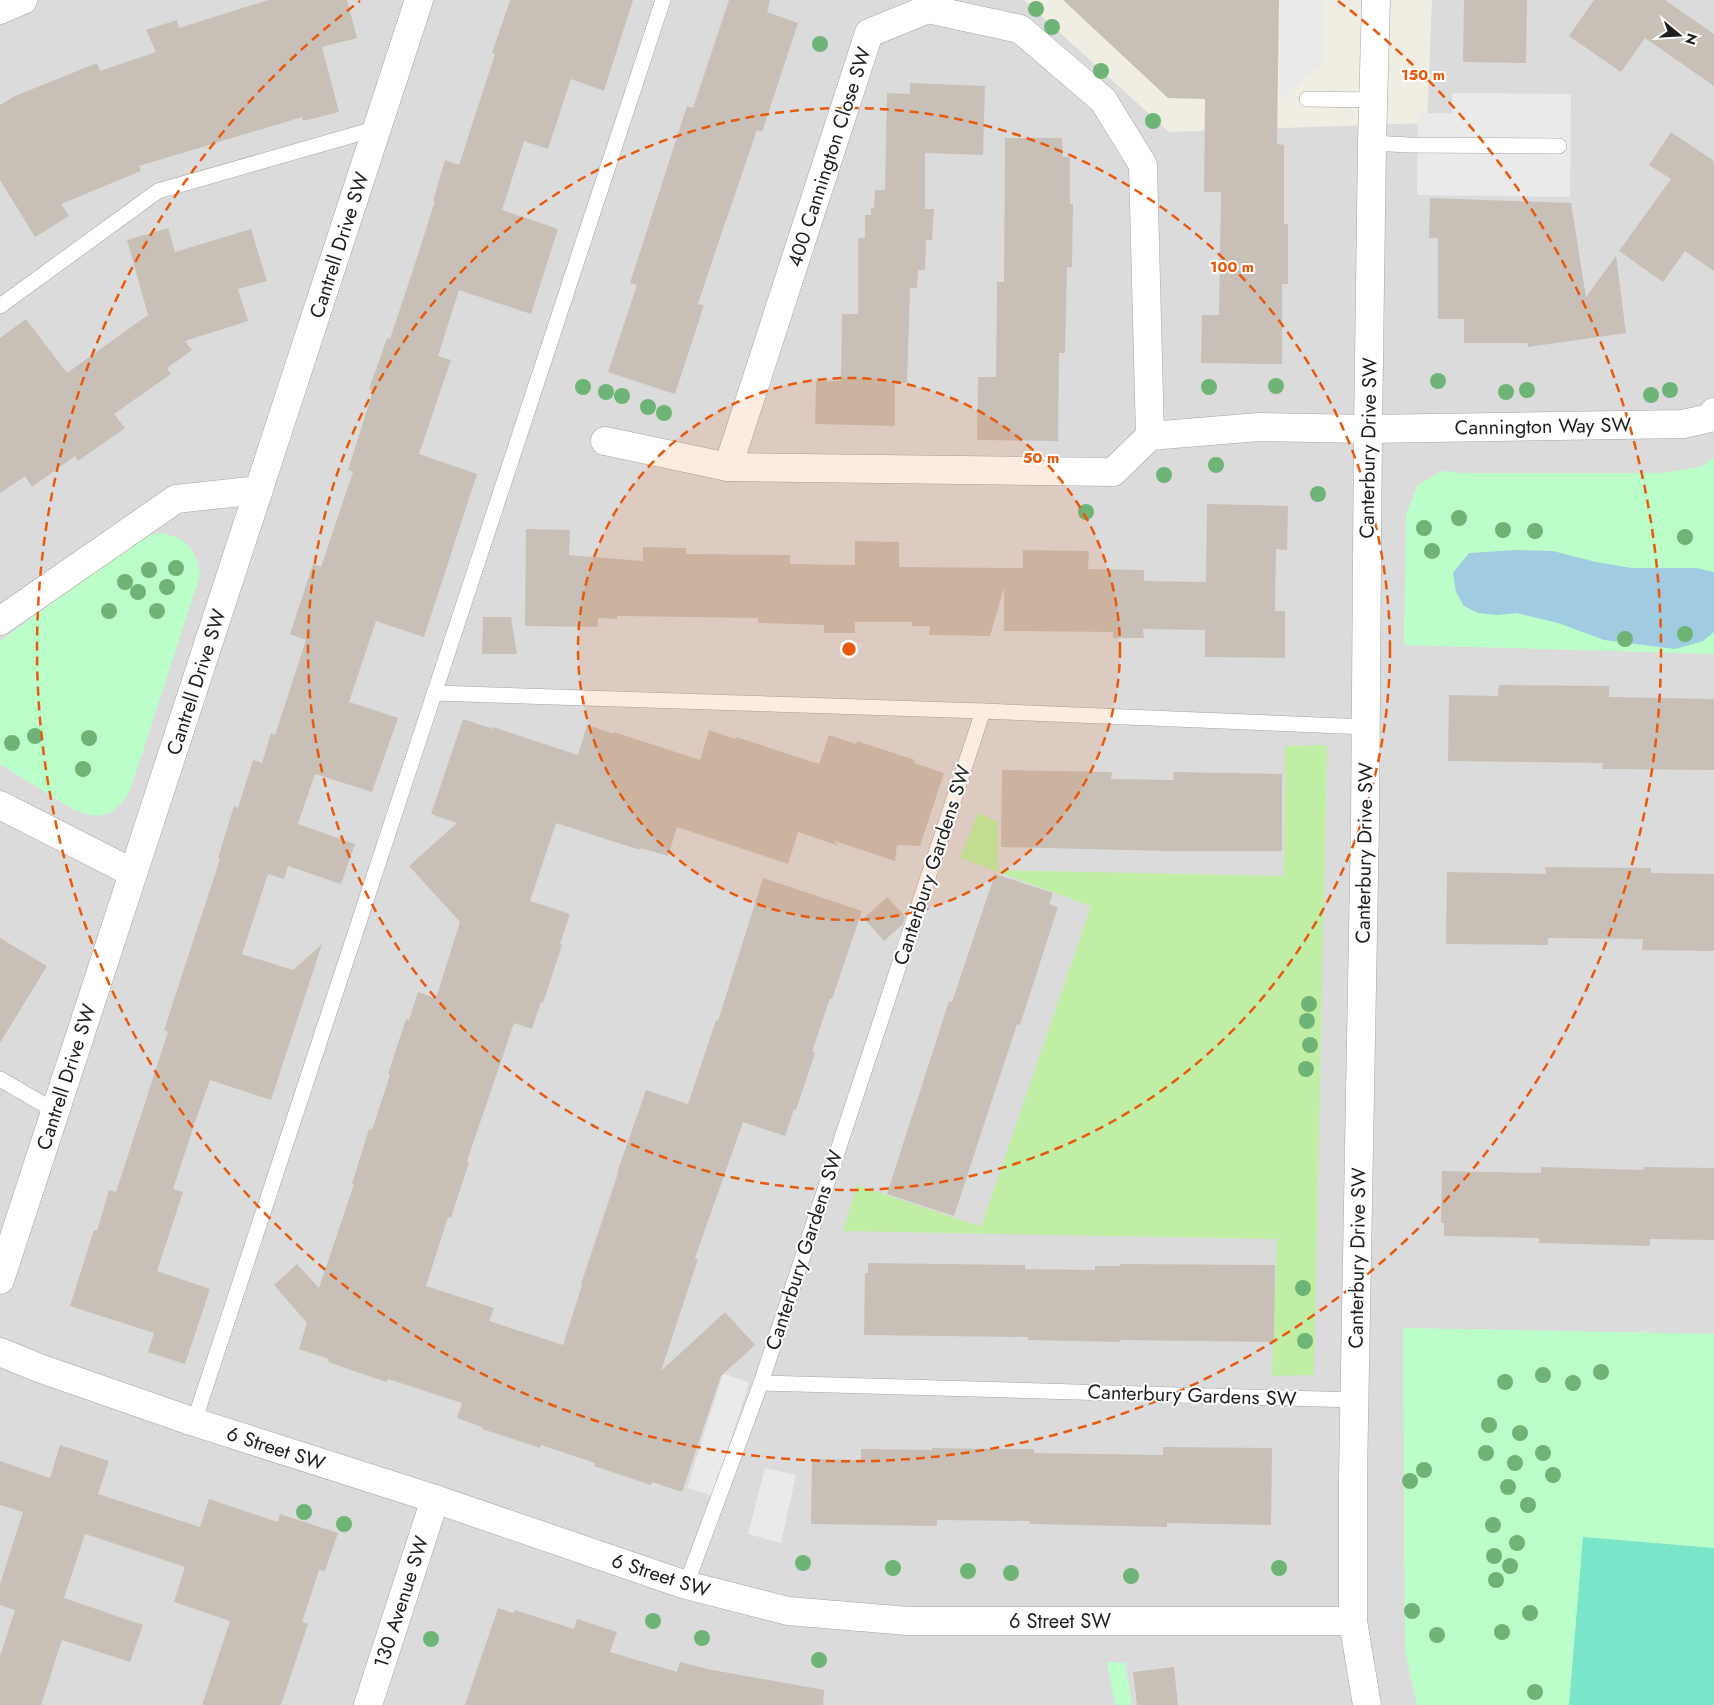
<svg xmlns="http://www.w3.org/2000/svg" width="1714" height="1705" font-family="Jost,sans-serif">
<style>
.residential{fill:#dcdbdb}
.grass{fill:#c0eea5}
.park{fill:#bcfec9}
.pitch{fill:#7be5c9}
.parking{fill:#eaeaea}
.water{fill:#a0cbe1}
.building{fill:#c8c0b6}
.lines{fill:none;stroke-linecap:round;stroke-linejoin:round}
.lane-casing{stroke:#a5a5a5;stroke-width:16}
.street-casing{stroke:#a5a5a5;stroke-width:29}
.lane{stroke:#fff;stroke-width:15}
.street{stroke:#fff;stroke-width:28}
.tree{fill:#6eb476}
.ring{fill:none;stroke:#e8590c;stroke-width:2.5;stroke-dasharray:9 6}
.labels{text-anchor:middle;stroke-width:4;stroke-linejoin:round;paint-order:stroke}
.street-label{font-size:20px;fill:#1e1e1e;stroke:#fff}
.centre{fill:#e8590c;stroke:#fff;stroke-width:2.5}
.ring-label{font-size:15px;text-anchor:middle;font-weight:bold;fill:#e8590c;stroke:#fff;stroke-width:4;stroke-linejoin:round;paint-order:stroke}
</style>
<rect width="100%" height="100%" fill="#f0ede3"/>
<polygon class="residential" points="0,0 1024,0 1169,132 1427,123 1432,0 1714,0 1714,1705 0,1705"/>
<polygon class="grass" points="1327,745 1314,1375 1272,1376 1277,1239 843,1231 857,1185 981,1227 1091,906 960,858 978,813 998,822 998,870 1284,876 1285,746"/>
<g class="park">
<polygon points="1714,458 1714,654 1404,645 1406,515 1417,486 1442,471 1462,473 1662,473 1701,467"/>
<path d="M160,533c26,4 37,16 40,42l-70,216c-23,42 -54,21 -84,2 -15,-10 -31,-20 -46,-29v-123l138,-101 11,-5z"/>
<polygon points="1403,1328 1714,1334 1714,1705 1417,1705 1405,1650"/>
<polygon points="1107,1662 1125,1663 1132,1705 1115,1705"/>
</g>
<polygon class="pitch" points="1583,1537 1714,1548 1714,1705 1569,1705"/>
<g class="parking">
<polygon points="1281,0 1323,0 1323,63 1280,100"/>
<polygon points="1452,93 1571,94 1570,197 1417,195 1418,113 1452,113"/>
<polygon points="723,1374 749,1382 713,1496 687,1488"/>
<polygon points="765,1468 796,1475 781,1543 748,1534"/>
</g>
<polygon class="water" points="1517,550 1553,551 1596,562 1631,568 1696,568 1714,572 1714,632 1703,641 1675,649 1604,640 1558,623 1517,613 1497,615 1478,613 1464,606 1456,592 1453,573 1469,553"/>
<g class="building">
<polygon points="268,0 347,0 357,38 322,47 339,112 303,121 302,117 139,166 141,171 61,204 69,216 35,237 0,180 0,105 15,96 97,63 100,71 156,52 146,30 177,20 179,28"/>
<polygon points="510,0 633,0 604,91 571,79 548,149 524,141 502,210 558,229 531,314 459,290 438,356 451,360 419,454 477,474 424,637 376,621 349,702 398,718 372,792 315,774 298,824 355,844 341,884 288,866 284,879 268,874 242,954 293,970 322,944 271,1100 210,1080 195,1122 173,1189 183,1192 157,1271 210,1289 185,1364 148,1352 154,1333 70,1306 94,1230 97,1231 109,1190 116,1192 168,1032 164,1030 220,859 218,858 234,806 238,808 253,760 262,763 271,733 275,735 306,640 290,634 313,564 321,567 353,472 348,470 373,391 369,389 387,338 390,339 413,270 435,201 433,201 445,160 459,165 495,54 492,53"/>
<polygon points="729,0 770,0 767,12 798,23 762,132 757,130 720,238 698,304 704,305 675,394 608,372 637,285 630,283 687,106 693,108"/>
<polygon points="1063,0 1279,0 1277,144 1284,145 1284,224 1288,224 1288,284 1282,284 1282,364 1201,363 1202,315 1219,315 1221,192 1204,192 1205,99 1168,98"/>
<polygon points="1464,0 1527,0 1526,63 1463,62"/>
<polygon points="1594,0 1665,0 1714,34 1714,86 1645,38 1621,72 1569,36"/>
<polygon points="910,83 985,86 983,155 925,153 925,209 934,209 932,240 926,240 925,270 918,270 917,288 910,288 907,383 895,383 895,426 815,424 816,381 841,381 842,314 858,314 858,238 865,238 865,215 871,215 871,208 874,208 875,190 885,190 887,93 910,94"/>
<polygon points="1671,132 1714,161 1714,271 1685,251 1663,282 1619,251 1671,179 1649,165"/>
<polygon points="1005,138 1062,138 1063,157 1070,157 1070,204 1073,204 1072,267 1067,267 1065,353 1059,353 1058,441 977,440 978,377 996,377 997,282 1004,282"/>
<polygon points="1430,198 1571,203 1586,297 1616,256 1626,333 1528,347 1527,343 1464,343 1464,319 1438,319 1438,238 1429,238"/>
<polygon points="168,228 175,252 251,229 267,281 238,289 248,321 185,341 192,350 167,368 171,374 114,414 125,428 78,461 75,456 32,487 25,476 0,493 0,338 26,319 67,373 148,315 127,240"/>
<polygon points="1207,504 1288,506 1287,550 1276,549 1275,611 1285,611 1285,658 1205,657 1205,630 1143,629 1144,638 1113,638 1113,632 1004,631 1004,588 990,636 929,635 930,626 912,626 912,622 855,622 855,633 824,633 824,625 758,623 758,618 617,616 617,619 598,618 598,627 525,626 526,529 570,530 569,555 643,561 643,547 686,548 686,554 790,555 790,564 855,565 855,541 899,542 899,567 1023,568 1023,550 1089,551 1088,569 1144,570 1144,581 1206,582"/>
<polygon points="483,617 511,617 517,654 482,654"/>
<polygon points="1499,685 1609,686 1609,697 1714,699 1714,770 1602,769 1603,763 1448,761 1449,695 1498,696"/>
<polygon points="463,719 493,729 493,727 578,755 587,725 614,734 614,732 700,760 709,730 735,739 736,737 819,764 829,735 856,744 857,741 915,760 914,763 944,773 920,846 897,845 895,861 834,841 839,846 798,832 788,864 677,827 668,856 641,848 640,850 556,823 530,901 570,914 560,944 562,945 543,1003 541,1002 532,1029 514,1023 467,1161 469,1162 451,1218 448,1217 426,1286 494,1308 489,1321 563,1345 582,1285 581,1284 618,1173 617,1173 646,1090 688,1104 716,1020 718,1021 763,878 862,911 832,999 830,998 812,1052 815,1053 796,1110 794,1109 785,1136 743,1122 695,1258 698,1259 661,1371 725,1312 755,1345 721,1376 682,1492 652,1482 651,1485 594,1466 595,1463 541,1445 540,1448 482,1429 482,1427 457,1418 462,1403 388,1379 387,1382 357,1372 328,1362 329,1359 299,1349 307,1323 274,1285 297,1264 319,1288 354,1184 352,1184 369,1129 372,1130 390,1075 388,1074 406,1019 409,1020 418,992 436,998 460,922 409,866 457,823 431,814"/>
<polygon points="1002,770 1112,772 1111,779 1174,780 1173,772 1282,774 1282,851 1166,851 1001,847"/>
<polygon points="1545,867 1651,868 1651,873 1714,874 1714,951 1642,950 1643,939 1548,938 1548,945 1446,944 1447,872 1546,874"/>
<polygon points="995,874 1053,893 1049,904 1058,907 1020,1025 1017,1024 954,1216 887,1194 949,1001 952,1002"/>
<polygon points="887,897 905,916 903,924 884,941 864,918"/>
<polygon points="0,938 47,966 0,1043"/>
<polygon points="1541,1167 1644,1170 1643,1167 1714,1168 1714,1240 1650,1239 1650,1246 1539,1243 1539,1238 1444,1236 1444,1223 1441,1223 1442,1171 1541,1173"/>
<polygon points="868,1263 1025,1265 1025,1269 1095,1270 1095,1266 1120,1266 1120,1264 1275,1265 1274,1342 1120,1340 1120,1342 1028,1340 1028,1337 864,1335 865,1273 868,1273"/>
<polygon points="60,1445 109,1461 98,1494 200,1527 209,1499 278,1522 280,1514 338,1533 325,1571 319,1570 302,1622 308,1624 281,1705 202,1705 230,1621 174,1602 185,1567 85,1534 64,1598 143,1625 130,1662 62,1640 41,1705 0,1705 0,1656 15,1610 0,1605 0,1584 23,1512 0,1505 0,1461 50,1478"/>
<polygon points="1163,1447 1272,1448 1271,1525 1167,1523 1167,1527 1030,1524 1029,1521 937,1520 937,1526 811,1524 812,1459 861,1460 861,1449 932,1450 932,1448 1001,1449 1034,1449 1034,1453 1163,1455"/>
<polygon points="498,1608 513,1613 515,1610 574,1629 577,1619 617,1632 610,1652 677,1672 680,1662 707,1669 824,1690 823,1705 465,1705"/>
<polygon points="1174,1667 1178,1705 1137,1705 1133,1672"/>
</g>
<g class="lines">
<g class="lane-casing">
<g id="lane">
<polyline points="1307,99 1373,100"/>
<polyline points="1372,143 1409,145 1559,146"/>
<polyline points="0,306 158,191 378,128"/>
<polyline points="434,693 983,711"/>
<polyline points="0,1079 55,1111"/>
<polyline points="761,1383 1354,1400"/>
<polyline points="194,1422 663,0"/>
<polyline points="686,1585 761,1383 983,711 1365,727"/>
</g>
</g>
<g class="street-casing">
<g id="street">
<polyline points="0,10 23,0"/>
<polyline points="605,441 728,467 1113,472 1150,436 1259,427 1368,429 1683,424 1710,418 1714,412"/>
<polyline points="728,467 869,33 928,9 1020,29 1103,100 1143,165 1150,436"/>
<polyline points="0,621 176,499 259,490"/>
<polyline points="0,805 133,873"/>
<polyline points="0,1280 419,0"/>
<polyline points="0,1352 39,1368 194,1422 435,1499 686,1585 788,1611 908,1621 1353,1621"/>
<polyline points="368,1705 435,1499"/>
<polyline points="1367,1705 1353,1621 1353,1476 1365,822 1368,429 1372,143 1376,0"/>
</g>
</g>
<use href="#lane" class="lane"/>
<use href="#street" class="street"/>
</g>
<g class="tree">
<circle cx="1036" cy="9" r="8"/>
<circle cx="1052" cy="27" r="8"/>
<circle cx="820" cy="44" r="8"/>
<circle cx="1101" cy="71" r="8"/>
<circle cx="1153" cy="121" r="8"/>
<circle cx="1438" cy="381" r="8"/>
<circle cx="1276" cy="386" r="8"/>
<circle cx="583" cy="387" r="8"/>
<circle cx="1209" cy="387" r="8"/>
<circle cx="1527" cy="390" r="8"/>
<circle cx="1670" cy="390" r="8"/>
<circle cx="606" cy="392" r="8"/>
<circle cx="1506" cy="392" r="8"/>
<circle cx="1651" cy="395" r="8"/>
<circle cx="622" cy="396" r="8"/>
<circle cx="648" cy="407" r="8"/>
<circle cx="664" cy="413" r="8"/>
<circle cx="1216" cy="465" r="8"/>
<circle cx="1164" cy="475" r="8"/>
<circle cx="1318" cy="494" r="8"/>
<circle cx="1086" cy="512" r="8"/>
<circle cx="1459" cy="518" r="8"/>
<circle cx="1424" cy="528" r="8"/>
<circle cx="1503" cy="530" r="8"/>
<circle cx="1535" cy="531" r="8"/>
<circle cx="1685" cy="537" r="8"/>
<circle cx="1432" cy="551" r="8"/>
<circle cx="176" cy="568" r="8"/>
<circle cx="149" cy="570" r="8"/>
<circle cx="125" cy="582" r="8"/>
<circle cx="167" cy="587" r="8"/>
<circle cx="138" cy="592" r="8"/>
<circle cx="109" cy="611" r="8"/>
<circle cx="157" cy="611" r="8"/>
<circle cx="1685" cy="634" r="8"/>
<circle cx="1625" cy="639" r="8"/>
<circle cx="35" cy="736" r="8"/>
<circle cx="89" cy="738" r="8"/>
<circle cx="12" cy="743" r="8"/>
<circle cx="83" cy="769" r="8"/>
<circle cx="1309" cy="1004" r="8"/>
<circle cx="1307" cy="1021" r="8"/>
<circle cx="1310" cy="1045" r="8"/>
<circle cx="1306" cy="1069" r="8"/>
<circle cx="1303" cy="1288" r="8"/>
<circle cx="1305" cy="1341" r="8"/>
<circle cx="1601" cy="1372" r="8"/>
<circle cx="1543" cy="1375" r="8"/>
<circle cx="1505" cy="1382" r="8"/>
<circle cx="1573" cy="1383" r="8"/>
<circle cx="1489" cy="1425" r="8"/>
<circle cx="1520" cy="1433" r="8"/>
<circle cx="1486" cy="1453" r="8"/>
<circle cx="1543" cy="1453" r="8"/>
<circle cx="1515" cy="1463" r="8"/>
<circle cx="1424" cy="1470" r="8"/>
<circle cx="1553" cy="1475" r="8"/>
<circle cx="1410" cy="1481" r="8"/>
<circle cx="1508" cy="1487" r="8"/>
<circle cx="1528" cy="1505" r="8"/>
<circle cx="304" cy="1512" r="8"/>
<circle cx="344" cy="1524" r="8"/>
<circle cx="1493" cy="1525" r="8"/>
<circle cx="1517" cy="1543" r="8"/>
<circle cx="1494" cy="1556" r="8"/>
<circle cx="803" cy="1563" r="8"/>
<circle cx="1510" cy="1566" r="8"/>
<circle cx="893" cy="1568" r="8"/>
<circle cx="1279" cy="1568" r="8"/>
<circle cx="968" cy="1571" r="8"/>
<circle cx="1011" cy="1573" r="8"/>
<circle cx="1131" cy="1576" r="8"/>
<circle cx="1496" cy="1580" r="8"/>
<circle cx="1412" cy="1611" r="8"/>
<circle cx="1530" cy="1613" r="8"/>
<circle cx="653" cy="1621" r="8"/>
<circle cx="1502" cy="1632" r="8"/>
<circle cx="1437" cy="1635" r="8"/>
<circle cx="702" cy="1638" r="8"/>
<circle cx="431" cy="1639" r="8"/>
<circle cx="819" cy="1660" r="8"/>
<circle cx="1535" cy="1692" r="8"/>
</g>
<circle cx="849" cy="649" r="271" fill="#e8590c" fill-opacity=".12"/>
<g class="ring">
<circle cx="849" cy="649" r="271"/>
<circle cx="849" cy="649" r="541"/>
<path d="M1338 1A812 812 0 1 1 360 1"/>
</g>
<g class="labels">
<g class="street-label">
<text transform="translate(829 157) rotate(-72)" y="7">400 Cannington Close SW</text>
<text transform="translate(339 245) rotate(-72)" y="7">Cantrell Drive SW</text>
<text transform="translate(1543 426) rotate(-1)" y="7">Cannington Way SW</text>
<text transform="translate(1368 448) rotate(-89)" y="7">Canterbury Drive SW</text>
<text transform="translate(196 682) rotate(-72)" y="7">Cantrell Drive SW</text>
<text transform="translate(1364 853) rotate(-89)" y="7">Canterbury Drive SW</text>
<text transform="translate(932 865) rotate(-72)" y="7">Canterbury Gardens SW</text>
<text transform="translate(66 1077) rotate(-72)" y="7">Cantrell Drive SW</text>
<text transform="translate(804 1250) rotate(-72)" y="7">Canterbury Gardens SW</text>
<text transform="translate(1357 1258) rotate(-89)" y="7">Canterbury Drive SW</text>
<text transform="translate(1192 1395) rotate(2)" y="7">Canterbury Gardens SW</text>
<text transform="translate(276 1448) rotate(18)" y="7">6 Street SW</text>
<text transform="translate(661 1575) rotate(18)" y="7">6 Street SW</text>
<text transform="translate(401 1602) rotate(-72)" y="7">130 Avenue SW</text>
<text x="1060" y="1628">6 Street SW</text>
</g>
</g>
<circle cx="849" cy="649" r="8" class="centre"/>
<g class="ring-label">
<text x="1423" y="80">150 m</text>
<text x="1232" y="272">100 m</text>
<text x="1041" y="463">50 m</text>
</g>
<g transform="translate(1679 35) rotate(108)" stroke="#ffffff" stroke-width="4" paint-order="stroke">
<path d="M0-4L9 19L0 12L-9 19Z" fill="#1e1e1e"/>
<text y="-8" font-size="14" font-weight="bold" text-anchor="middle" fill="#1e1e1e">N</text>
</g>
</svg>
